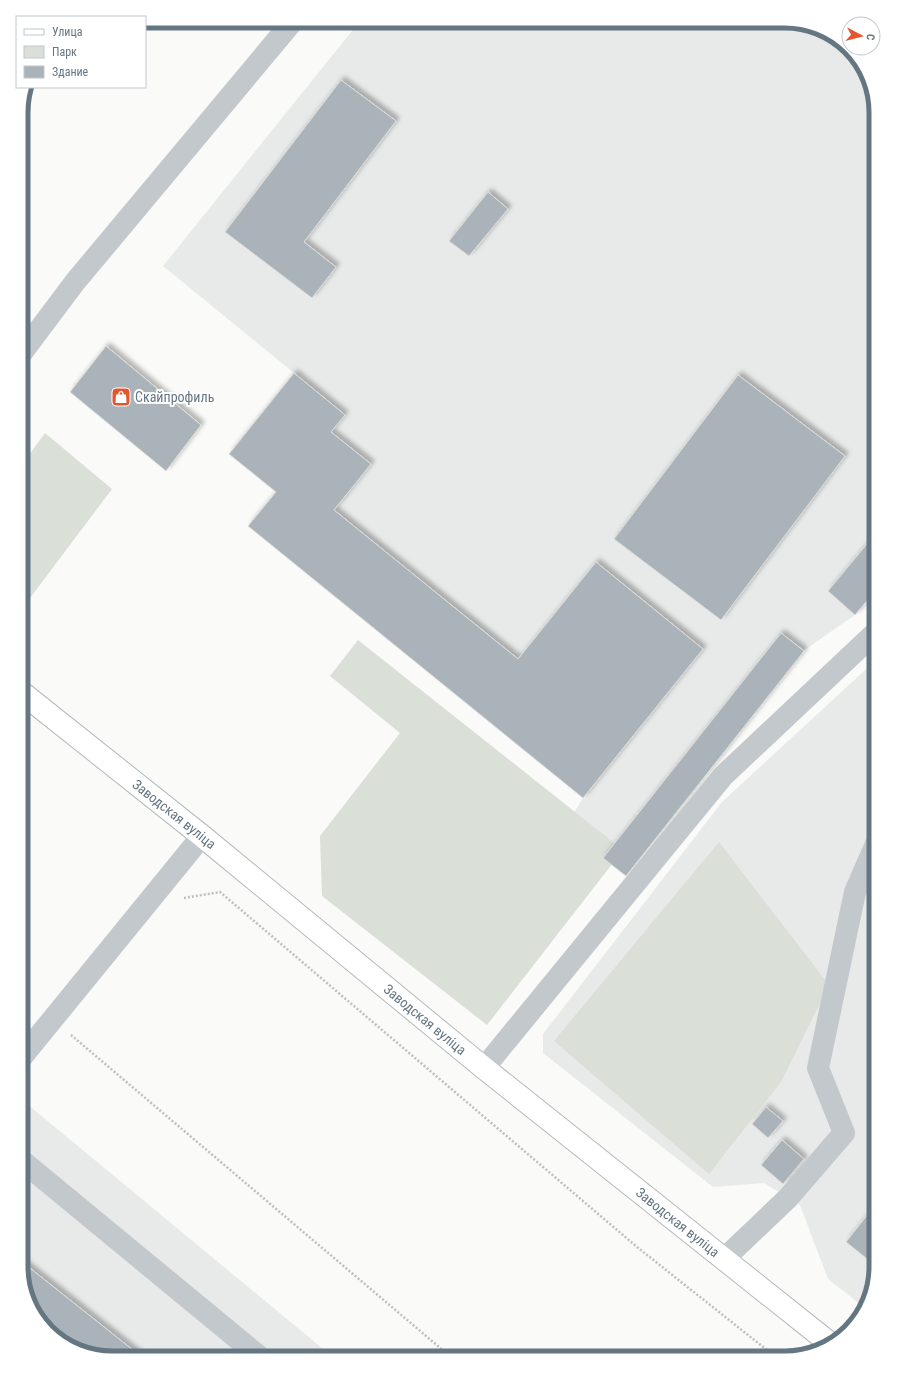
<svg xmlns="http://www.w3.org/2000/svg" width="897" height="1379" font-family="'Roboto Condensed',sans-serif">
<style>
.built{fill:#e8e9e9}
.green{fill:#dadfd7}
.building{fill:#aab3b9;stroke:#dcdcda;filter:url(#shadow)}
.lines{fill:none;stroke-linecap:round;stroke-linejoin:round}
.major-casing{stroke:#b5babe;stroke-width:24}
.path{stroke:#bbbfc2;stroke-width:2.5;stroke-dasharray:2 2;stroke-linecap:butt}
.minor{stroke:#c3c8cc;stroke-width:22}
.major{stroke:#fff;stroke-width:22}
.labels{text-anchor:middle;stroke-width:4;stroke-linejoin:round;paint-order:stroke}
.poi-label{font-size:14px;fill:#657683;stroke:#fff;text-anchor:start}
.street-label{font-size:14px;fill:#657683;stroke:#fff}
.rim{fill:none;stroke:#657683;stroke-width:5}
</style>
<defs>
<filter id="shadow"><feDropShadow dx="3.5" dy="-3.5" stdDeviation="2" flood-color="#0004"/></filter>
</defs>
<rect width="100%" height="100%" fill="#fafaf8"/>
<g class="built">
<polygon points="360,21 791,21 831,33 864,67 876,112 876,590 855,615 803,651 626,876 603,858 562,832 583,798 248,526 276,492 229,454 294,373 163,266"/>
<polygon points="876,660 876,1267 865,1308 828,1279 800,1205 764,1183 713,1187 543,1053 543,1034 722,802"/>
<polygon points="21,1099 334,1358 106,1358 62,1343 33,1312 21,1267"/>
</g>
<g class="green">
<polygon points="45,433 112,489 21,610 21,466"/>
<polygon points="358,640 623,850 487,1025 322,896 320,836 400,733 330,676"/>
<polygon points="719,842 829,985 781,1082 709,1174 554,1041"/>
</g>
<g class="building">
<polygon points="341,80 396,121 304,242 336,267 312,298 225,232"/>
<polygon points="488,192 508,209 469,256 449,241"/>
<polygon points="106,346 201,425 166,471 70,392"/>
<polygon points="294,373 345,415 331,432 371,464 334,510 518,659 596,562 703,649 583,798 248,526 276,492 229,454"/>
<polygon points="738,375 845,456 721,620 614,539"/>
<polygon points="876,533 876,590 855,615 828,591"/>
<polygon points="781,633 804,651 626,876 603,858"/>
<polygon points="766,1107 783,1121 768,1138 752,1124"/>
<polygon points="782,1140 804,1159 783,1184 761,1165"/>
<polygon points="876,1204 876,1266 846,1242"/>
<polygon points="21,1261 143,1358 106,1358 62,1343 33,1312 21,1267"/>
</g>
<g class="lines">
<g class="major-casing">
<g id="major">
<path id="s1" d="M21,692l181,144 282,232 348,277"/>
</g>
</g>
<g class="path">
<polyline points="184,898 220,892 637,1247 777,1358"/>
<polyline points="71,1035 452,1358"/>
</g>
<g class="minor">
<polyline points="21,354 75,282 293,21"/>
<polyline points="21,1058 202,836"/>
<polyline points="484,1068 723,776 876,632"/>
<polyline points="21,1160 261,1358"/>
<polyline points="724,1259 788,1198 844,1133 818,1068 855,892 876,844"/>
</g>
<use href="#major" class="major"/>
</g>
<defs>
<g id="shop-square" transform="scale(1)"><rect x="-9" y="-9" width="18" height="18" rx="4" fill="#e4572e" stroke="#fff"/><path d="M-5-2.5h2.3a2.7 3.5 0 0 1 5.4 0H5L5.5 6h-11ZM-1.5-2.5h3a1.5 2.3 0 0 0-3 0Z" fill="#fff"/></g>
</defs>
<g fill-rule="evenodd">
<use href="#shop-square" x="121" y="397"/>
</g>
<g class="labels">
<g class="poi-label">
<text x="135" y="402">Скайпрофиль</text>
</g>
<g class="street-label">
<text dy="5" stroke="none"><textPath href="#s1" startOffset="196">Заводская вуліца</textPath></text>
<text dy="5" stroke="none"><textPath href="#s1" startOffset="520">Заводская вуліца</textPath></text>
<text dy="5" stroke="none"><textPath href="#s1" startOffset="844">Заводская вуліца</textPath></text>
</g>
</g>
<path d="M0 0H897V1379H0ZM112 28H785A84 84 0 0 1 869 112V1267A84 84 0 0 1 785 1351H112A84 84 0 0 1 28 1267V112A84 84 0 0 1 112 28Z" fill="#fff" fill-rule="evenodd"/>
<path class="rim" d="M112 28H785A84 84 0 0 1 869 112V1267A84 84 0 0 1 785 1351H112A84 84 0 0 1 28 1267V112A84 84 0 0 1 112 28Z"/>
<rect x="16" y="16" width="130" height="72" fill="#ffffff" stroke="#c1c8cd"/>
<rect x="24" y="29" width="20" height="6" fill="#ffffff" stroke="#c1c8cd"/>
<text x="52" y="36" font-size="12" fill="#657683">Улица</text>
<rect x="24" y="46" width="20" height="12" fill="#dadfd7" stroke="#c1c8cd"/>
<text x="52" y="56" font-size="12" fill="#657683">Парк</text>
<rect x="24" y="66" width="20" height="12" fill="#aab3b9" stroke="#c1c8cd"/>
<text x="52" y="76" font-size="12" fill="#657683">Здание</text>
<g transform="translate(861 36) rotate(97)"><circle r="19" fill="#ffffff" stroke="#c1c8cd"/>
<path d="M0-3L7 15L0 10L-7 15Z" fill="#e4572e"/>
<text y="-6" font-size="11" font-weight="bold" text-anchor="middle" fill="#657683">С</text>
</g>
</svg>
